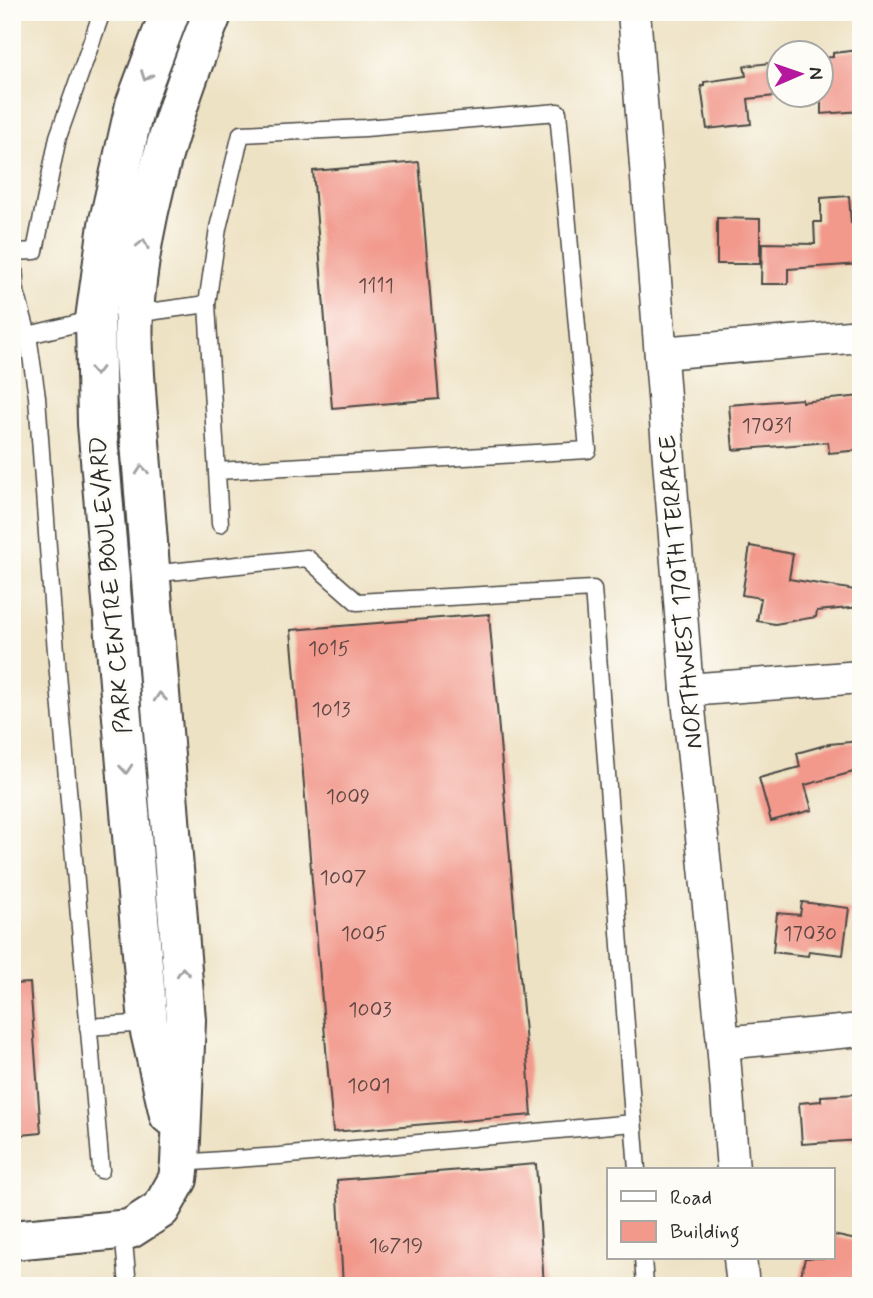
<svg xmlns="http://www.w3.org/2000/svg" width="873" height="1298" font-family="Mynerve,sans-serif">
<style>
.building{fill:#f2998c}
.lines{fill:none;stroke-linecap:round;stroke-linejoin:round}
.lane-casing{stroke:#484642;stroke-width:19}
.street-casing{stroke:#484642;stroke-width:35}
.secondary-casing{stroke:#484642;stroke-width:42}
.lane{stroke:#fff;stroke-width:16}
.street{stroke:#fff;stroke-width:32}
.secondary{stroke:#fff;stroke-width:38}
.oneway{stroke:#a0a0a0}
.labels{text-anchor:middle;stroke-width:6;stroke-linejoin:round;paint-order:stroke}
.number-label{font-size:21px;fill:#5d4643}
.street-label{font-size:24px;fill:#2b2b2b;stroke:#fdfcf7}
</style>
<rect width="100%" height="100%" fill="#fdfcf7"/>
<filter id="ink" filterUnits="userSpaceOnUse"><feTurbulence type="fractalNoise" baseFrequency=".0143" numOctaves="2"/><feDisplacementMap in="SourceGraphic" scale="14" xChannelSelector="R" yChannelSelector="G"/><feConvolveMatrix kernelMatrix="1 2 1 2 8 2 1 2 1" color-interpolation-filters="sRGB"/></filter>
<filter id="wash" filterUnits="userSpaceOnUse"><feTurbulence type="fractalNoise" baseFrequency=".00686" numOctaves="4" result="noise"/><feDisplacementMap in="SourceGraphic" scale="28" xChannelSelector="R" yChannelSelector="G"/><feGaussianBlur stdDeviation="1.57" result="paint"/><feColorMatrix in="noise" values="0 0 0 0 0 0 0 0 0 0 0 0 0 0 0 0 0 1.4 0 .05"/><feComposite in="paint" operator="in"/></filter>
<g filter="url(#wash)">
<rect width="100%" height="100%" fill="#eee2c4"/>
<g id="blocks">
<g class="building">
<polygon points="859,50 861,111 821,114 821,58 833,57 833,53"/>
<polygon points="770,63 775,96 748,99 751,124 707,129 701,86 704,86 704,82 746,76 744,66"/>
<polygon points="419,162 439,399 332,408 313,171"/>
<polygon points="849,196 851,223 861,223 861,264 788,269 788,284 761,284 762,243 815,244 814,222 821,222 821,198"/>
<polygon points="717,218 760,219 760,264 717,264"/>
<polygon points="861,396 861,450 829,453 828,442 733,450 729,405 802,399 802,402"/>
<polygon points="750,546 793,554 789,579 861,591 861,607 817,611 816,617 775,624 757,621 761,598 742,595"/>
<polygon points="489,614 532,1115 333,1132 291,630"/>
<polygon points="861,741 861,770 805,785 812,810 771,821 759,778 800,767 797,753 829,744"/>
<polygon points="802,902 849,908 843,955 809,951 808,956 773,952 777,913 800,915"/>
<polygon points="30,983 41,1133 12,1136 12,984"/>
<polygon points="856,1094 860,1140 802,1144 799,1103 821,1101 821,1096"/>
<polygon points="536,1164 544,1286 343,1286 337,1180"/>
<polygon points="833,1235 861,1241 861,1286 826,1286 800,1280 805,1258 833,1258"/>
</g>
</g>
</g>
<g filter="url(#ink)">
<use href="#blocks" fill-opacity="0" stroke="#484642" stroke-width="2"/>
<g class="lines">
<g class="lane-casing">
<g id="lane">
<polyline points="134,314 207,304"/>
<polyline points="12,339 95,319"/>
<polyline points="217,471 588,450 558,112 365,128 241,134 218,228 207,304 220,524"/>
<polyline points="150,574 307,558 357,602 593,589 637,1170"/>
<polyline points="88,1027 148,1023"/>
<polyline points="180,1163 279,1156 633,1123"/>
<polyline points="101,1170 53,616 37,397 28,335 16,292 13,252 35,251 58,137 102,12"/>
<polyline points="123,1230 128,1286"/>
<polyline points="643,1258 645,1286"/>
</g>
</g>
<g class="street-casing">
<g id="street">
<polyline points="634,12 687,690 723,1043 733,1170"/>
<polyline points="661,353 861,336"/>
<polyline points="687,690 861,677"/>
<polyline points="723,1043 861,1030"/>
<polyline points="740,1258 743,1286"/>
</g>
</g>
<g class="secondary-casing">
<g id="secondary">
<polyline points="169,1115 148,1023 97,424 95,319 108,225 135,105 170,12"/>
<path d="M12,1240l118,-11 31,-20 17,-30 2,-16 6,-143 -49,-616c-2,-30 -5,-61 -3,-91 7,-103 41,-206 79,-301"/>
</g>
</g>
<use href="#lane" class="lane"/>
<use href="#street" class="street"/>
<use href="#secondary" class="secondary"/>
</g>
<defs><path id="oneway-chevron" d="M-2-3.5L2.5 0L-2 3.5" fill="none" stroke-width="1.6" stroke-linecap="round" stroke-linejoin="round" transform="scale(1.75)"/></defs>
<g class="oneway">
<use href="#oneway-chevron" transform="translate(146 76) rotate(111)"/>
<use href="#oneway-chevron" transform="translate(143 244) rotate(-77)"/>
<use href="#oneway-chevron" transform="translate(96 371) rotate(89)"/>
<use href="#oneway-chevron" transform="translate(142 470) rotate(-95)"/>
<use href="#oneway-chevron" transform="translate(160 697) rotate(-95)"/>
<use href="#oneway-chevron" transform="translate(126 769) rotate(85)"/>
<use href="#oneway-chevron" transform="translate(183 972) rotate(-95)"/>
</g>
</g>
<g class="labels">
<g class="number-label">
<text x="376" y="292">1111</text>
<text x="767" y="432">17031</text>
<text x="329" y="655">1015</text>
<text x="331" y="716">1013</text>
<text x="348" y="803">1009</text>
<text x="343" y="884">1007</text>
<text x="364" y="940">1005</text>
<text x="810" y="940">17030</text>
<text x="370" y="1016">1003</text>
<text x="369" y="1092">1001</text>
<text x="396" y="1252">16719</text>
</g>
<g class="street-label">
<text transform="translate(110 585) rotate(-95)" y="8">PARK CENTRE BOULEVARD</text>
<text transform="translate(680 592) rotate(-95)" y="8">NORTHWEST 170TH TERRACE</text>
</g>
</g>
<rect width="873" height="1298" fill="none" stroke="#fdfcf7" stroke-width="42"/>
<rect x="607" y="1168" width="228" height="91" fill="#fdfcf7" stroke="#a9a8a5" stroke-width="2"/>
<rect x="621" y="1191" width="35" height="10" fill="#ffffff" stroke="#a9a8a5" stroke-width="2"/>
<text x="670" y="1204" font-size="21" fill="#2b2b2b">Road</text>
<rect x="621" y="1221" width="35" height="21" fill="#f2998c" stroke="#a9a8a5" stroke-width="2"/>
<text x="670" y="1238" font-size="21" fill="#2b2b2b">Building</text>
<g transform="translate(800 74) rotate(88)"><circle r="33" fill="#fdfcf7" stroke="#a9a8a5" stroke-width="2"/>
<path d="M0-5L12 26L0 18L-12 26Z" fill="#b5179e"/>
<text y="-10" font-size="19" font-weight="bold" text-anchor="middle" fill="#2b2b2b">N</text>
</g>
</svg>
